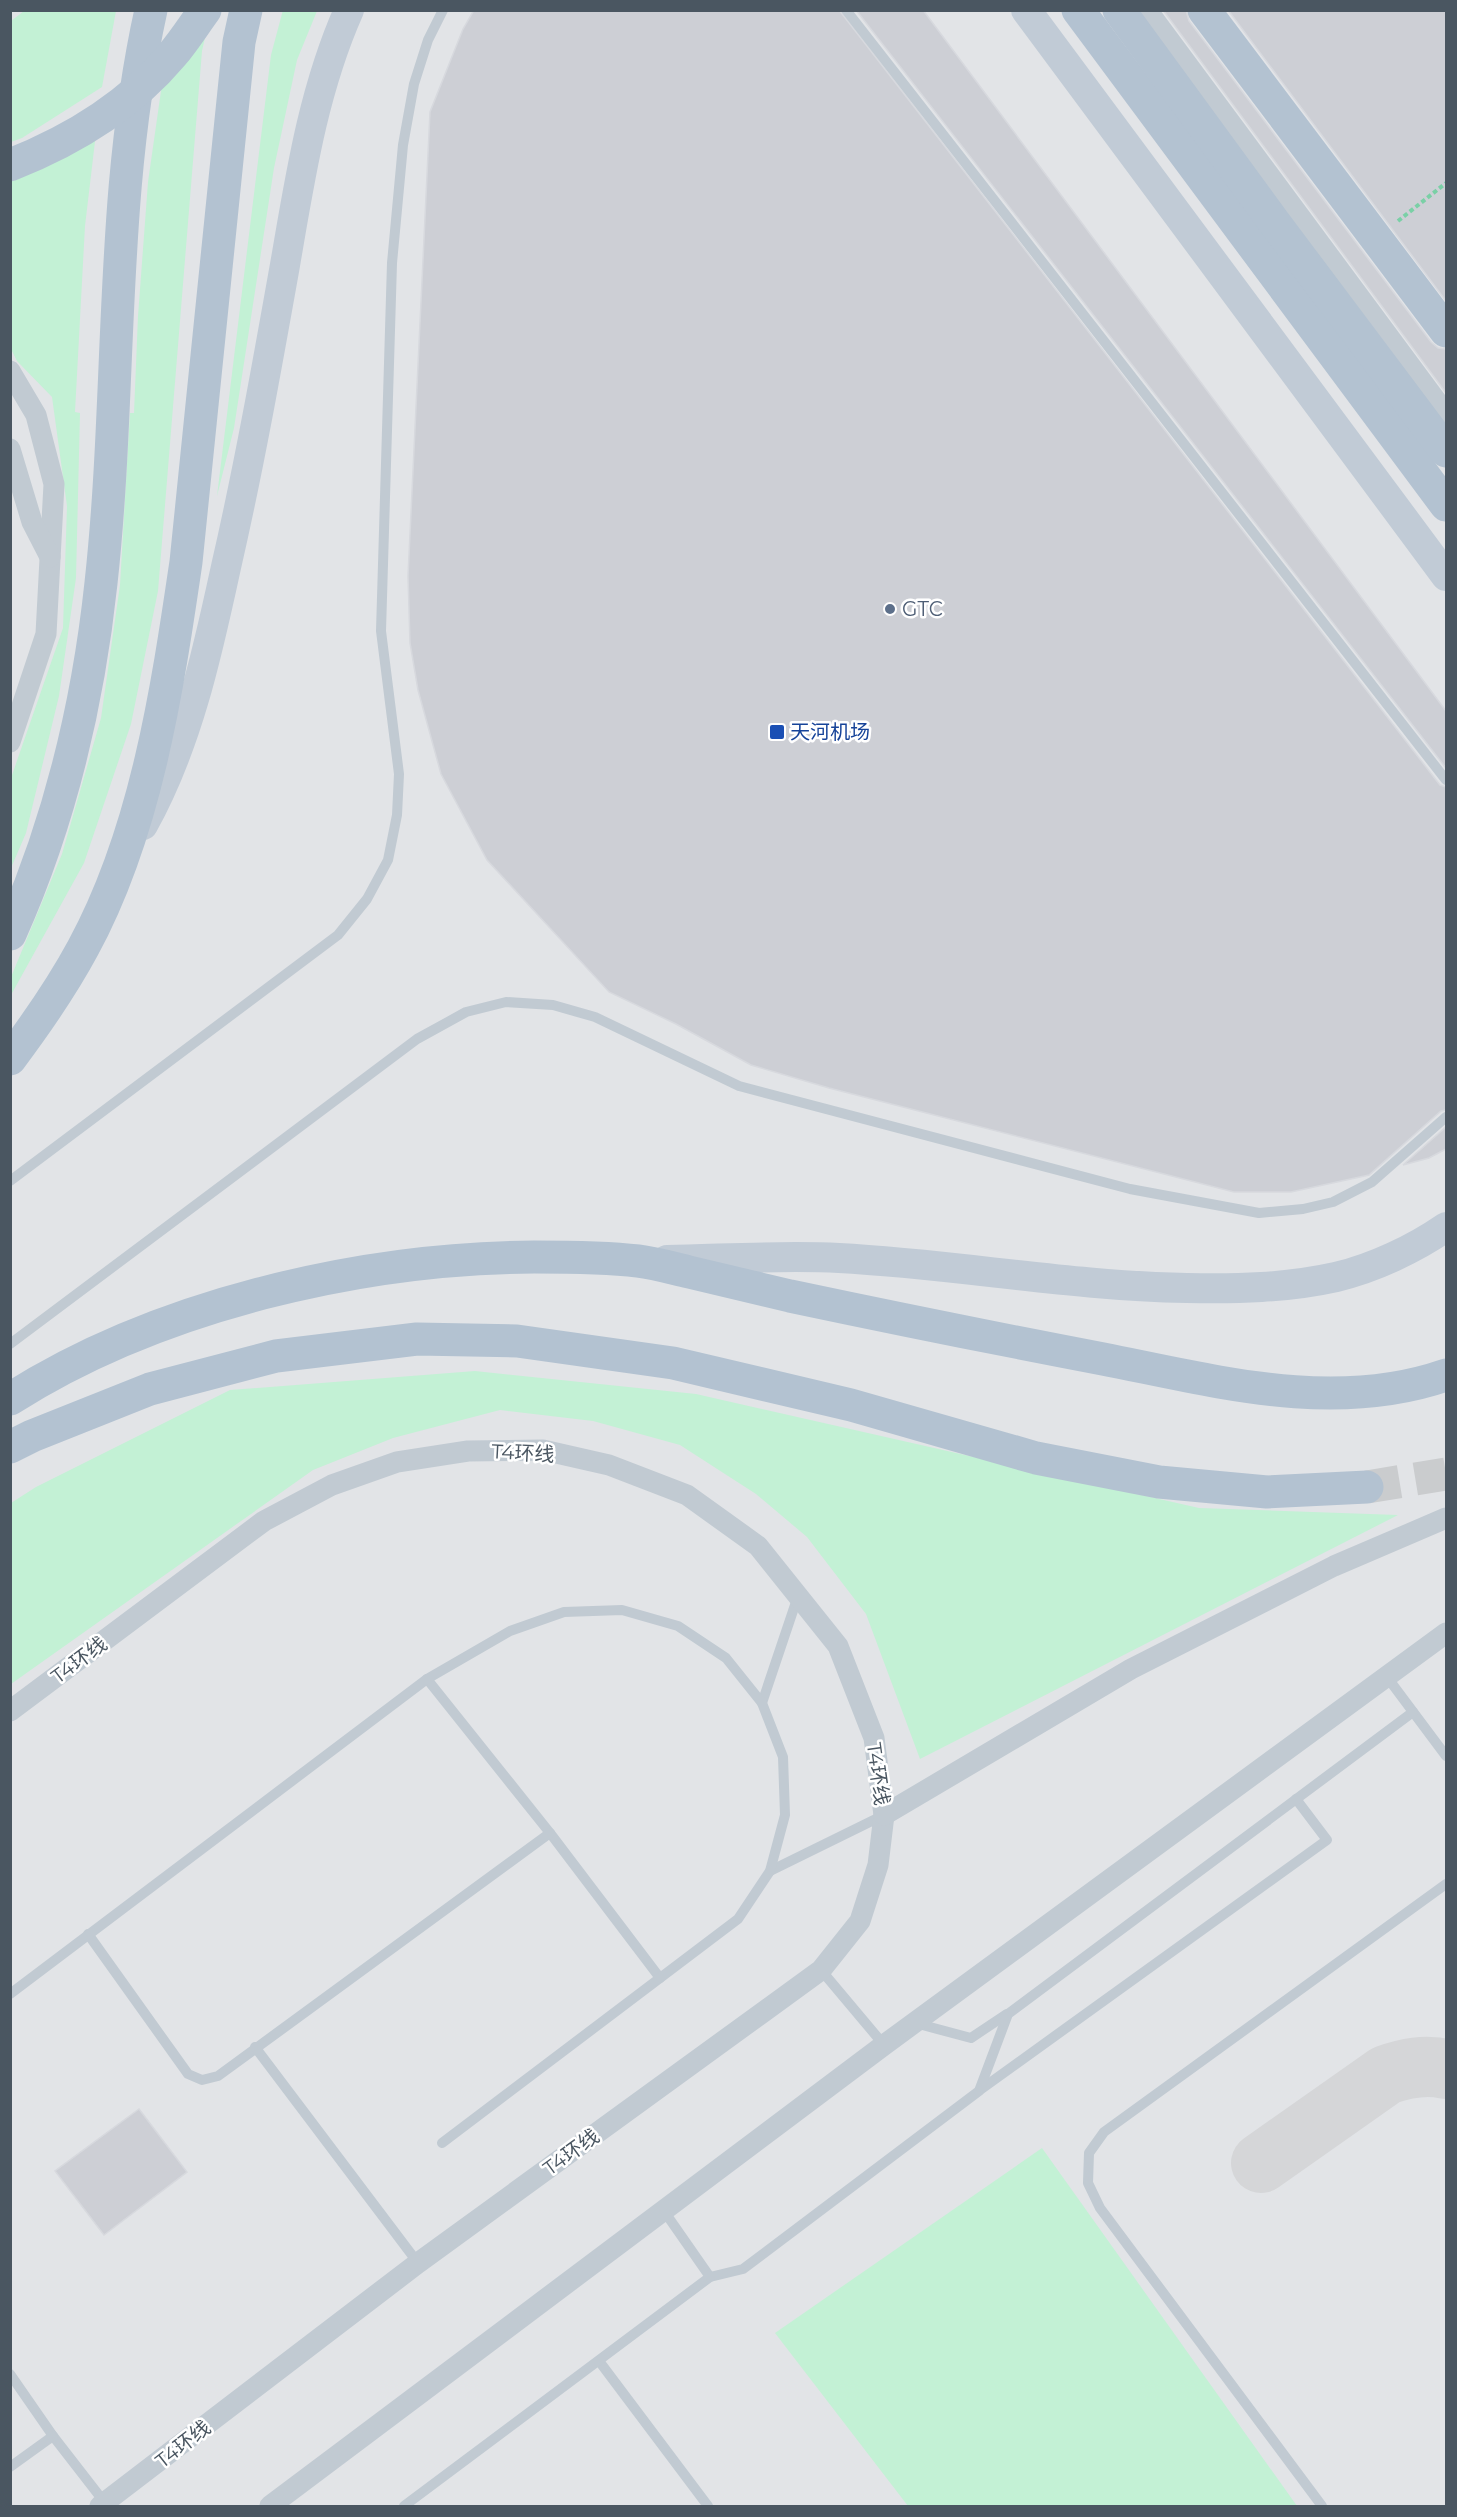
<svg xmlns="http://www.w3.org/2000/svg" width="1457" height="2517" font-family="Montserrat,'Noto Sans SC',sans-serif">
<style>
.airport{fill:#e2e4e7}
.green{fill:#c3f1d5}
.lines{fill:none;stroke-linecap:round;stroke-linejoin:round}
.taxiway{stroke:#d5d6d8;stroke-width:60}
.building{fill:#cdcfd5;stroke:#d7d9de;stroke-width:1.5}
.primary-tunnel{stroke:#caccce;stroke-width:33;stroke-dasharray:33 16;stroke-linecap:butt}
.path{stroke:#7ad0a6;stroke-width:4;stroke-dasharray:4.5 3;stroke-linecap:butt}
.service{stroke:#c1cad2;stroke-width:10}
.minor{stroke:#c1cad2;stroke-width:21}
.secondary{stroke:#c1cbd6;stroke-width:30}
.primary{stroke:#b3c2d1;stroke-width:33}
.primary-bridge{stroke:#b3c2d1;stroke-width:33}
.service-dot{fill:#5c6f8a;stroke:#fff;stroke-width:2}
.transit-dot{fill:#1a4fb4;stroke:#fff;stroke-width:2}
.labels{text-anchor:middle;stroke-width:5;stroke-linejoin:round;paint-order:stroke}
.service-label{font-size:20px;fill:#4e5e75;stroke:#fff;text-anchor:start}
.transit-label{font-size:20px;fill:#164399;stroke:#fff;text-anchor:start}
.street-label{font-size:20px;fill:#4a5661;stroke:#fff}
</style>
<rect width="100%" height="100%" fill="#f5f3f3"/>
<rect class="airport" x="11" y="11" width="1435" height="2495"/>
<g class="green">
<polygon points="283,10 317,11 297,60 274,168 234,428 217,496 271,55"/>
<polygon points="24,11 116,11 102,87 22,138 11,142 11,21"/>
<polygon points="209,20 202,51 158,591 131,724 84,863 11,995 11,977 62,854 101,718 120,585 130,413 134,413 138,316 148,182 163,77"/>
<polygon points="96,133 85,226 75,412 80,413 76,578 59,696 26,833 11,868 11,778 63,628 67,506 52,397 17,361 11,349 11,180"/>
<polygon points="475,1371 696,1394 1199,1508 1398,1515 920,1759 866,1614 807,1537 756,1494 680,1445 593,1421 500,1410 393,1438 313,1470 11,1684 11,1503 36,1487 230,1390"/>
<polygon points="1042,2148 1297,2506 908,2506 775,2333"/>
</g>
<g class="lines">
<path class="taxiway" d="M1261,2163l125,-88c20,-7 39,-11 60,-6"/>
</g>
<g class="building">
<polygon points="474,10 839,10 1440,785 1446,787 1446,1110 1441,1111 1369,1175 1291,1192 1234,1192 829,1088 751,1065 676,1024 609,992 487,860 441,774 418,690 410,643 408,576 430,112 463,29"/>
<polygon points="856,10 923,10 1446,711 1446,768"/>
<polygon points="1163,10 1186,10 1189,21 1431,342 1438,348 1446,349 1446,393"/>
<polygon points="1228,10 1446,10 1446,301"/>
<polygon points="1446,1127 1446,1149 1429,1158 1403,1165"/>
<polygon points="139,2109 187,2172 104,2235 55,2171"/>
</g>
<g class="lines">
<polyline class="primary-tunnel" points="1367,1487 1446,1474"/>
<polyline class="path" points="1398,221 1446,183"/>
<g class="service">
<polyline points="846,10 1446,780"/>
<polyline points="10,1181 338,935 367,899 388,860 397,815 399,774 381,631 392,263 403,145 414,84 428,40 443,10"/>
<polyline points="10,1344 417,1039 466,1012 506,1002 553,1005 595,1017 739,1086 1130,1189 1259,1213 1303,1209 1333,1202 1372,1182 1446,1117"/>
<polyline points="1387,1677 1446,1756"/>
<polyline points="427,1679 550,1833 660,1978"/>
<polyline points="762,1703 798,1596"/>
<polyline points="770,1871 884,1815"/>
<polyline points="88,1934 188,2074 202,2080 218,2076 550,1833"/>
<polyline points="821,1970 884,2045"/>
<polyline points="10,1994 427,1679 510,1631 564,1612 622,1610 678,1626 726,1658 762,1703 783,1757 785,1815 770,1871 738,1919 442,2143"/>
<polyline points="915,2023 971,2038 1007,2014"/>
<polyline points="255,2047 418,2263"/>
<polyline points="980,2090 1327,1840 1296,1799"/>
<polyline points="710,2277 743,2269 979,2091 1008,2014 1413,1712"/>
<polyline points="599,2361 708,2506"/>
<polyline points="10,2374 53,2436 105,2503"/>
<polyline points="10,2467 53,2436"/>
<polyline points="404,2506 710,2277 664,2211"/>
<polyline points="1322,2506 1100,2208 1088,2183 1089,2153 1104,2132 1446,1884"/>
</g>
<g class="minor">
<polyline points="1147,10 1446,414"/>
<polyline points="10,371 36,415 54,484 46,634 10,742"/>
<polyline points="10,449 32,522 50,557"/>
<polyline points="10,1711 264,1521 332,1485 397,1462 468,1451 543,1450 609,1465 687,1495 758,1546 838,1646 874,1738 884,1815 878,1865 860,1921 821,1970 418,2263 100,2506"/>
<polyline points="884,1815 1131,1669 1334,1566 1446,1518"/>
<polyline points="270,2506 884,2045 1446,1633"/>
</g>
<g class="secondary">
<polyline points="1026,10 1446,576"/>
<path d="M143,825c44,-79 64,-170 83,-258 23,-100 41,-201 59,-302 15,-87 28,-174 64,-255"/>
<path d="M667,1260c57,-1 115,-5 172,-2 116,6 231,28 348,30 49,1 100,0 149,-11 38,-9 78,-28 110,-50"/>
</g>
<g class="primary">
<path d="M10,934c50,-112 78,-229 91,-351 21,-191 8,-384 50,-573"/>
<path d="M10,1059c27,-36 52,-72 73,-111 63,-116 84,-257 103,-386l53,-520 7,-32"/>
<path d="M10,1399c148,-94 351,-141 524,-142 35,0 70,0 104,4 17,2 34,7 51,11 33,8 67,16 101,24 104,22 208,43 313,63 112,22 231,55 343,16"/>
<polyline points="10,1447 32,1436 150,1389 276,1356 417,1339 517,1341 673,1363 851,1405 1036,1458 1159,1482 1267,1492 1367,1487"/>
</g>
<g class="primary-bridge">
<polyline points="1078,10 1446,505"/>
<polyline points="1119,10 1274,222 1446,451"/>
<polyline points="1204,10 1446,331"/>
<path d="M10,165c61,-24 120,-60 162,-110 12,-14 22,-30 33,-45"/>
</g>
</g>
<circle class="service-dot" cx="890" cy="609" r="6"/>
<rect class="transit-dot" x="769" y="724" width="16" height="16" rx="3"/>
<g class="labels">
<g class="service-label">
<text x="902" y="616">GTC</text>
</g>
<g class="transit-label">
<text x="790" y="739">天河机场</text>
</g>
<g class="street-label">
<text transform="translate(523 1453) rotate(3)" y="7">T4环线</text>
<text transform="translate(79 1660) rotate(-37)" y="7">T4环线</text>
<text transform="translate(878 1774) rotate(82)" y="7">T4环线</text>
<text transform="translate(571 2152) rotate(-36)" y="7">T4环线</text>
<text transform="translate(183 2444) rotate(-38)" y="7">T4环线</text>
</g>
</g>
<rect width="1457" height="2517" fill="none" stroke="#4a5661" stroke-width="24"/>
</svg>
